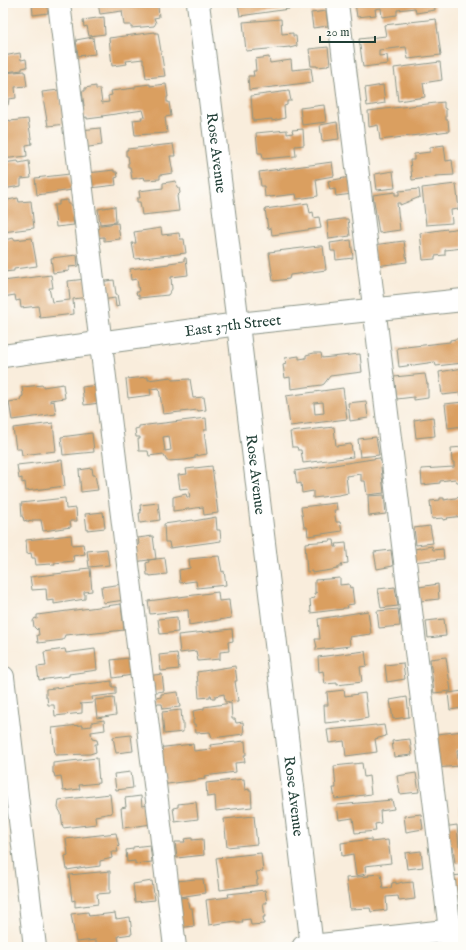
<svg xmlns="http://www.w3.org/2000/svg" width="466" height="950" font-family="'IM FELL English',serif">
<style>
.building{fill:#da9f60;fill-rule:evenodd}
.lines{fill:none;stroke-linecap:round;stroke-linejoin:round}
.minor-casing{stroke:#8c9588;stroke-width:24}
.minor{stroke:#fff;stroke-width:22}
.labels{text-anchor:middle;stroke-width:3;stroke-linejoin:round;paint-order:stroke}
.street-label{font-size:15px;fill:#1f3d34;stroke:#fdfcf7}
</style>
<rect width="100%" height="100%" fill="#fdfcf7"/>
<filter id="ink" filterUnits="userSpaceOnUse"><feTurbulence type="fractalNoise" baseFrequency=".025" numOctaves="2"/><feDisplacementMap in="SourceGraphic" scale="8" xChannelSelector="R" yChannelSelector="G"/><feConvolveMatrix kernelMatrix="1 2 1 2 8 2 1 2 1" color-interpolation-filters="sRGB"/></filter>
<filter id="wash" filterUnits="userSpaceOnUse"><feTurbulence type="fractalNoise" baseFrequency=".012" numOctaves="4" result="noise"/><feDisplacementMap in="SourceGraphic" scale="16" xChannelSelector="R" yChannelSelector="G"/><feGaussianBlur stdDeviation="0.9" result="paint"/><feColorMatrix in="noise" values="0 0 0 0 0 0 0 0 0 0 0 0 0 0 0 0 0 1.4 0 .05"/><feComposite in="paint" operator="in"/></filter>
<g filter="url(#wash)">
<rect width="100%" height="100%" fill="#f9eddc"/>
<g id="blocks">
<g class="building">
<polygon points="32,3 51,3 51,10 48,10 48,13 33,15"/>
<polygon points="98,3 156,3 156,6 158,6 159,17 154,18 156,23 154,26 131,28 131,25 124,25 122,11 100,14"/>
<polygon points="238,3 288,3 289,9 240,16"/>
<polygon points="355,3 434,3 435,10 416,13 415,8 397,10 397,15 382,17 381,8 375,9 376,15 357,17"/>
<polygon points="326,11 328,26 313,28 311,13"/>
<polygon points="104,17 105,34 89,36 87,26 84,27 83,20"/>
<polygon points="281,19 282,34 293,33 293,36 296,36 297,46 290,48 290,47 246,51 243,22"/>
<polygon points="436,19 441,55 408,59 406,47 379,50 379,56 387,55 388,64 363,67 359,39 386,36 384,25"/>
<polygon points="155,32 155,33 158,33 165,76 146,78 144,63 143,63 143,59 126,61 127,64 112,66 109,38"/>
<polygon points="93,37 95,54 78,56 76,40"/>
<polygon points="328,47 330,64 327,65 327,66 317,67 317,66 311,66 309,49"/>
<polygon points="20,53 21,60 26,59 27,67 22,68 22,70 6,72 3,56"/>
<polygon points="269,57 270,63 291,60 292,70 311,68 313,82 249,90 248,76 254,76 253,71 256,71 255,59"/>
<polygon points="440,62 442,80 423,83 425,97 398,101 394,68"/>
<polygon points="25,71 27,86 15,87 16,98 9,99 8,105 3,106 3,73"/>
<polygon points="150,84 150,86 166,84 168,97 167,97 167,102 169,102 171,116 165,117 167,133 135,135 133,120 142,119 141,117 145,117 143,110 102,116 103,117 87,119 87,117 80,118 78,106 84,106 82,91 85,91 85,88 96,86 96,89 100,89 102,103 109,102 108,96 112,95 111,91 135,88 135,86"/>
<polygon points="383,85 385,103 367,106 365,88"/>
<polygon points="59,90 66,124 48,126 42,92"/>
<polygon points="289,91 291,101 287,101 287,105 284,106 285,118 272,121 272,119 253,121 251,96"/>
<polygon points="444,102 444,108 446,109 446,120 448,120 449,131 380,140 378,125 369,127 368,111"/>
<polygon points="324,105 326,122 302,125 300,108"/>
<polygon points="28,119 32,144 26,145 27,156 3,159 3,121 9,120 10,121"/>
<polygon points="337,122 339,139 322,141 320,125"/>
<polygon points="100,128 102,145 83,148 81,130"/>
<polygon points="303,129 304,145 295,146 296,156 263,159 262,153 258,153 256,133 287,130 287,134 293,133 292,130"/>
<polygon points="173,144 175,156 170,156 173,173 160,175 160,179 145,180 144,177 132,179 130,167 128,167 128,163 129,163 128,156 126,156 126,150 128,150 127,149"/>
<polygon points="444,145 446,161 452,160 454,175 435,176 435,177 412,180 410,160 414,160 414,154 430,152 430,147"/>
<polygon points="18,161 19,163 29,161 31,178 21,179 21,186 3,189 3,163"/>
<polygon points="332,162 334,176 316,179 318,196 297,199 296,194 270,197 270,196 265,197 264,186 261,186 259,172"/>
<polygon points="114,170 114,172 117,172 118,177 115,178 116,185 90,188 88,173"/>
<polygon points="393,171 395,188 377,190 375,174"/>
<polygon points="70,174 72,190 37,195 35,178"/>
<polygon points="350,177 353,194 336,196 335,189 330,190 328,181"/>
<polygon points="176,181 177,187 179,188 180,193 177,196 179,211 142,215 140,202 137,202 137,198 140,198 139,191 163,188 163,183"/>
<polygon points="456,184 459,209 451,210 452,223 426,225 422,188"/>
<polygon points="419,189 420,197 400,205 400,203 397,203 400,230 379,233 373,195 395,192 395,195 399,195 399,191"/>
<polygon points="18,198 19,202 31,201 34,228 3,232 3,201"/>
<polygon points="68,200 68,204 71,204 74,225 56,227 54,205 59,205 59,201"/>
<polygon points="308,203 310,213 313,212 314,218 319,217 321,228 272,235 271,228 268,229 265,209"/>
<polygon points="115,206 116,222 100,224 98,209"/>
<polygon points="342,219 348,219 350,236 329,239 327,221"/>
<polygon points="118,223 120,239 104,241 104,237 94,238 93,226"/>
<polygon points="161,228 162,235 179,233 180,239 184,239 186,253 135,259 132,243 136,243 134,232"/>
<polygon points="461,228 463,248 445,250 445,255 435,256 435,259 423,260 420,233 447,229 447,230"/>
<polygon points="14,238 14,240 32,238 37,266 14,269 14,271 3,272 3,240"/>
<polygon points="351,240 353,258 336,260 335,251 331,251 330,243"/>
<polygon points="404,241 407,262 376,266 373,245"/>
<polygon points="319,246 323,246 326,270 290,275 289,279 273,281 269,252"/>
<polygon points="77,255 78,266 69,267 69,271 53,273 51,258"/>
<polygon points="184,258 186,258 188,275 171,277 172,289 168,295 139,298 139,295 137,295 136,292 139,292 137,279 131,280 130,269 169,264 169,263 184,261"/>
<polygon points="51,275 53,288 49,288 52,302 70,300 68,281 86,279 88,297 73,299 74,314 40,318 38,306 21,308 20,300 16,301 15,295 3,297 3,281"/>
<polygon points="114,280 116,294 117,294 119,306 116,307 115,298 102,300 99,282"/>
<polygon points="463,338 463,363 436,366 435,362 399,367 397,348 450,342 450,340"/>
<polygon points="314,353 321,353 322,358 360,354 362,372 330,376 324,384 322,385 291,389 290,377 285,378 283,365 286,364 285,358 299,356 299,359 306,358 306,355"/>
<polygon points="463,368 463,395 461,396 460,393 442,395 439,372"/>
<polygon points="425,374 427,384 428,384 428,398 414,400 414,397 397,399 394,377"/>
<polygon points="148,377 148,380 171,377 172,380 190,379 193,398 204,397 206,410 198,411 198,410 163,414 159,388 150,389 151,395 128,398 126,379"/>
<polygon points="63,384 65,398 50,400 50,402 54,401 56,414 12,420 9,402 20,400 21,397 23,396 22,387 43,385 43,387"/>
<polygon points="98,385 100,403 84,405 82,387"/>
<path d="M343,388l4,31 -57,7 -4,-30zM323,402l1,11 -9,1 -1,-11z"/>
<polygon points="366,401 368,418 350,421 348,403"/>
<polygon points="463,402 463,426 448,428 445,404"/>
<polygon points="433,417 435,436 416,438 414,420"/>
<path d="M206,418l1,12h-3l3,24 -12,2v2l-10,2 -18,1 -4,-7 -14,2 -1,-5h-9l-1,-12h2v-2h-4l-1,-8 4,-1v-2zM169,436l2,14 -6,1 -2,-14z"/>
<polygon points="53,423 56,451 22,455 21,449 16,449 13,428"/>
<polygon points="334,427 336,446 351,444 353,457 303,463 301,450 298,450 297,447 292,447 290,432"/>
<polygon points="92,433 94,452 63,455 61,437"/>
<polygon points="376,437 379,455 360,457 358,439"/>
<polygon points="463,447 463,482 457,482 455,479 440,481 440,483 422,485 421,469 454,467 454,462 452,462 451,448"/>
<polygon points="379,458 382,463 381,467 384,493 367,495 365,481 361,481 361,474 346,476 348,493 339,495 313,498 313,491 302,493 301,483 297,484 295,471"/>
<polygon points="62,460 65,486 26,491 25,482 22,483 22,478 19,479 17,465"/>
<polygon points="212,466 218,513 204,515 203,507 173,511 173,497 186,494 187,497 190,497 188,488 180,489 178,475 187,474 186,469"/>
<polygon points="92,468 93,475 95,475 98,490 81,492 79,470"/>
<polygon points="461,490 463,490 463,516 447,518 448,519 443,520 443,518 432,519 430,501 440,500 440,498 444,498 444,500 461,497"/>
<polygon points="384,495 386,514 369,516 368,496"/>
<polygon points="65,498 66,509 76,508 77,521 70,521 71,527 43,531 41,520 32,520 33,521 27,522 27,520 24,521 23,517 22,517 21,503"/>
<polygon points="158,503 160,520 140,523 139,513 141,513 140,505"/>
<polygon points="336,503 337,510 334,510 336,522 340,522 342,531 308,536 307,527 304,527 301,507"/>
<polygon points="103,512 105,528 87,530 85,514"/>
<polygon points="216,517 217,530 220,530 221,541 170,548 169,542 165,542 164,524 193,520 194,521"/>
<polygon points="430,526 433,543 416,545 414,528"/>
<polygon points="71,535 72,545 83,544 85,554 73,556 74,561 54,563 55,565 51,565 51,564 36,565 35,558 32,558 31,553 27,554 26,540"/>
<polygon points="153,536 156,559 134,562 132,546 139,545 138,538"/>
<polygon points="330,540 334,540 335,547 337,547 336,544 346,543 348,563 341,564 342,567 338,567 338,569 312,573 312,571 307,572 305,543 330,541"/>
<polygon points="432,546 433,550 443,549 444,559 411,562 409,550"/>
<polygon points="107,549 109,565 89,567 87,551"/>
<polygon points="391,550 393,566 377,569 374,552"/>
<polygon points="219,556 222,572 224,571 226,585 197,588 196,581 180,583 179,570 190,568 189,559"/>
<polygon points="165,558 167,574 150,576 150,575 147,575 146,563 149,562 148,560"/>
<polygon points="90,568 92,591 84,592 84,594 85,594 85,599 54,604 54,600 47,601 46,589 32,590 30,577 80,571 80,569"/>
<polygon points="340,578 340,585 349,584 350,588 352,587 354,604 347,605 348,608 343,608 343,609 311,613 310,599 315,598 314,593 317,593 315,592 315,580"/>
<polygon points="123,584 125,600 103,603 101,587"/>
<polygon points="438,584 439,599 420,601 419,587"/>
<polygon points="395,587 398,606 381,608 378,589"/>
<polygon points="218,592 219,601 229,600 231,618 189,625 188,610 150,614 148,601"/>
<polygon points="121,604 124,630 87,634 87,633 65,635 63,640 38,643 37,635 39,635 38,628 37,630 34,627 33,621 35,618 37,619 37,615"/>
<polygon points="398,609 400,626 379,628 377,611"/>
<polygon points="368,611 371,634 349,637 350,646 316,650 316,647 317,647 315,639 320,639 318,619"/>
<polygon points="177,617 178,632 160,634 158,619"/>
<polygon points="444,619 446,636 428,638 426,621"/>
<polygon points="232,629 233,641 228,642 229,651 220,652 220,659 198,661 196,651 180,653 178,635"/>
<polygon points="65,649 66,653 95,649 97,670 69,674 69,676 39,680 37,667 46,666 44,652"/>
<polygon points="365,651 367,666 360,667 362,682 337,685 337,683 325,684 323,671 319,672 318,657"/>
<polygon points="177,653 179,669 161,671 159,655"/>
<polygon points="446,657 451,691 434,693 430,659"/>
<polygon points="129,658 132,675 113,678 111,660"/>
<polygon points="403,663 405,679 387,682 385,665"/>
<polygon points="235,666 237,681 235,681 238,701 225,702 224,694 215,696 215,698 212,698 211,695 210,695 210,697 199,698 197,672"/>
<polygon points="162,674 164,691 149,693 147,676"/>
<polygon points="112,681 112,687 116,687 116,694 92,697 93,703 80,704 82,705 82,713 55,716 54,705 48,705 47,697 46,697 46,689"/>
<polygon points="344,690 345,696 365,693 368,718 346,722 346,721 325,723 324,705 328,705 327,692"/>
<polygon points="463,691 463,708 450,710 448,693"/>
<polygon points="178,692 180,707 163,709 162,704 157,704 156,698 161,697 161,694"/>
<polygon points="407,697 409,717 393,719 390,700"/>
<polygon points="114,698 116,715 97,718 95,700"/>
<polygon points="231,703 232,719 235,719 236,723 243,722 244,734 212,738 210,732 196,733 195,724 193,724 193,720 194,719 193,711 204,709 204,707"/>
<polygon points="181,710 182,721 183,721 183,732 164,734 162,712"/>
<polygon points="104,720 105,730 91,732 92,739 97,740 98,744 95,744 96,752 90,754 55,755 52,728 70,726 82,725 82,727 92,726 92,722"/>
<polygon points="376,725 376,726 384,725 386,736 375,739 377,752 346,756 344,741 329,743 327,730"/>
<polygon points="463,731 463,749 457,750 459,766 436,768 437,734"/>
<polygon points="131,735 133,751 116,753 113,737"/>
<polygon points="410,739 412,755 394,757 392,741"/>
<polygon points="245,741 246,755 244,755 245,762 235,763 236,772 204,776 205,779 160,785 156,748 193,744 194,751 211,749 210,745"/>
<polygon points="97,758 99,783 79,785 80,789 63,791 61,776 55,777 54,773 53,773 53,763"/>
<polygon points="362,763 364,777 369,776 371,794 335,799 333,788 336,788 334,766"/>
<polygon points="131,772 133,788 116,790 114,774"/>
<polygon points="416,773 419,792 400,794 397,776"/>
<polygon points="244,779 245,790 249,789 249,791 251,791 252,807 216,811 215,796 207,797 206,783"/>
<polygon points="110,794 112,813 95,816 96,824 63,828 61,813 58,808 59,800"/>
<polygon points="141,796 142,806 150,805 152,824 123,828 121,808 126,807 125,798"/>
<polygon points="392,800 394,809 380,811 381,823 375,824 376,831 355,833 353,818 339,820 337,805"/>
<polygon points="196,802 198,819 175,822 173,808 178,807 178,804"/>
<polygon points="459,808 463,808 463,824 461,824"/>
<polygon points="421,814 423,829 406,832 404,816"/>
<polygon points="254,816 257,844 227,847 224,819"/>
<polygon points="457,825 459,846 463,845 463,862 455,863 453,847 446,848 443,827"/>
<polygon points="116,833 119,846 117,848 118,852 111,852 112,858 100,861 100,866 85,868 85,867 67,870 65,856 68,855 66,839"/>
<polygon points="192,838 192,840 203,839 204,855 177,858 175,842 185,842 184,839"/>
<polygon points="371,839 371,842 388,840 391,863 365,866 366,874 356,876 353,854 342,856 341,843"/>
<polygon points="150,845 152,862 135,864 135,861 127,862 126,850 133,849 133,847"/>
<polygon points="421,851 423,867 407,869 405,853"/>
<polygon points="261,853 263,871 256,872 258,880 257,880 257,885 220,890 216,858"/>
<polygon points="110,871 110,893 97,894 98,904 75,907 75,900 72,901 69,875"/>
<polygon points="381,874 383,889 391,888 392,883 396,882 396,884 402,882 402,883 413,882 415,899 399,901 398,896 386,897 387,910 371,912 370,908 350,909 346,878 369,876 368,875"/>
<polygon points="463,875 463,894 451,895 449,876"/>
<polygon points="195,879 203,879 205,893 179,897 177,881"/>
<polygon points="152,881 155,900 135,902 133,884"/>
<polygon points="265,890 267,903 263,903 265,917 263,917 264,924 251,925 250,919 242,920 243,922 236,922 236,921 209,925 206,900 229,897 228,894"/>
<polygon points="187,897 189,908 192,908 194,926 178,928 175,899"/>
<polygon points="88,912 89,916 115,913 116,919 130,917 132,934 118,936 119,942 96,945 96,940 76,942 71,914"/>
</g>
</g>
</g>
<g filter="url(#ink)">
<use href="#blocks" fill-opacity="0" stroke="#8c9588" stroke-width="1"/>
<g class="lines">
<g class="minor-casing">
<g id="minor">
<polyline points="59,3 175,947"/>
<path id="s1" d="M198,3l40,321 74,623"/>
<polyline points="337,3 452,947"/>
<path id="s2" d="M3,356l235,-32 225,-24"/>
<polyline points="3,677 35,947"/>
<polyline points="303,947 463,929"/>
</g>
</g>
<use href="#minor" class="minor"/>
</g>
</g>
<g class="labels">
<g class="street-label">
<text dy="5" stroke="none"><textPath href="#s1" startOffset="151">Rose Avenue</textPath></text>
<text dy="5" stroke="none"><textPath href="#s2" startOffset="232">East 37th Street</textPath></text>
<text dy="5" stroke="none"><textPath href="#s1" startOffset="475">Rose Avenue</textPath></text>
<text dy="5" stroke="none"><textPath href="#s1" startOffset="799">Rose Avenue</textPath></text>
</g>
</g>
<rect width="466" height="950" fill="none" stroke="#fdfcf7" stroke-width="16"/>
<path d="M320 36v6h55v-6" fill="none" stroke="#1f3d34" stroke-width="2"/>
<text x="326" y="36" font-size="12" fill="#1f3d34" stroke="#fdfcf7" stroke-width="3" paint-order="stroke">20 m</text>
</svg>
